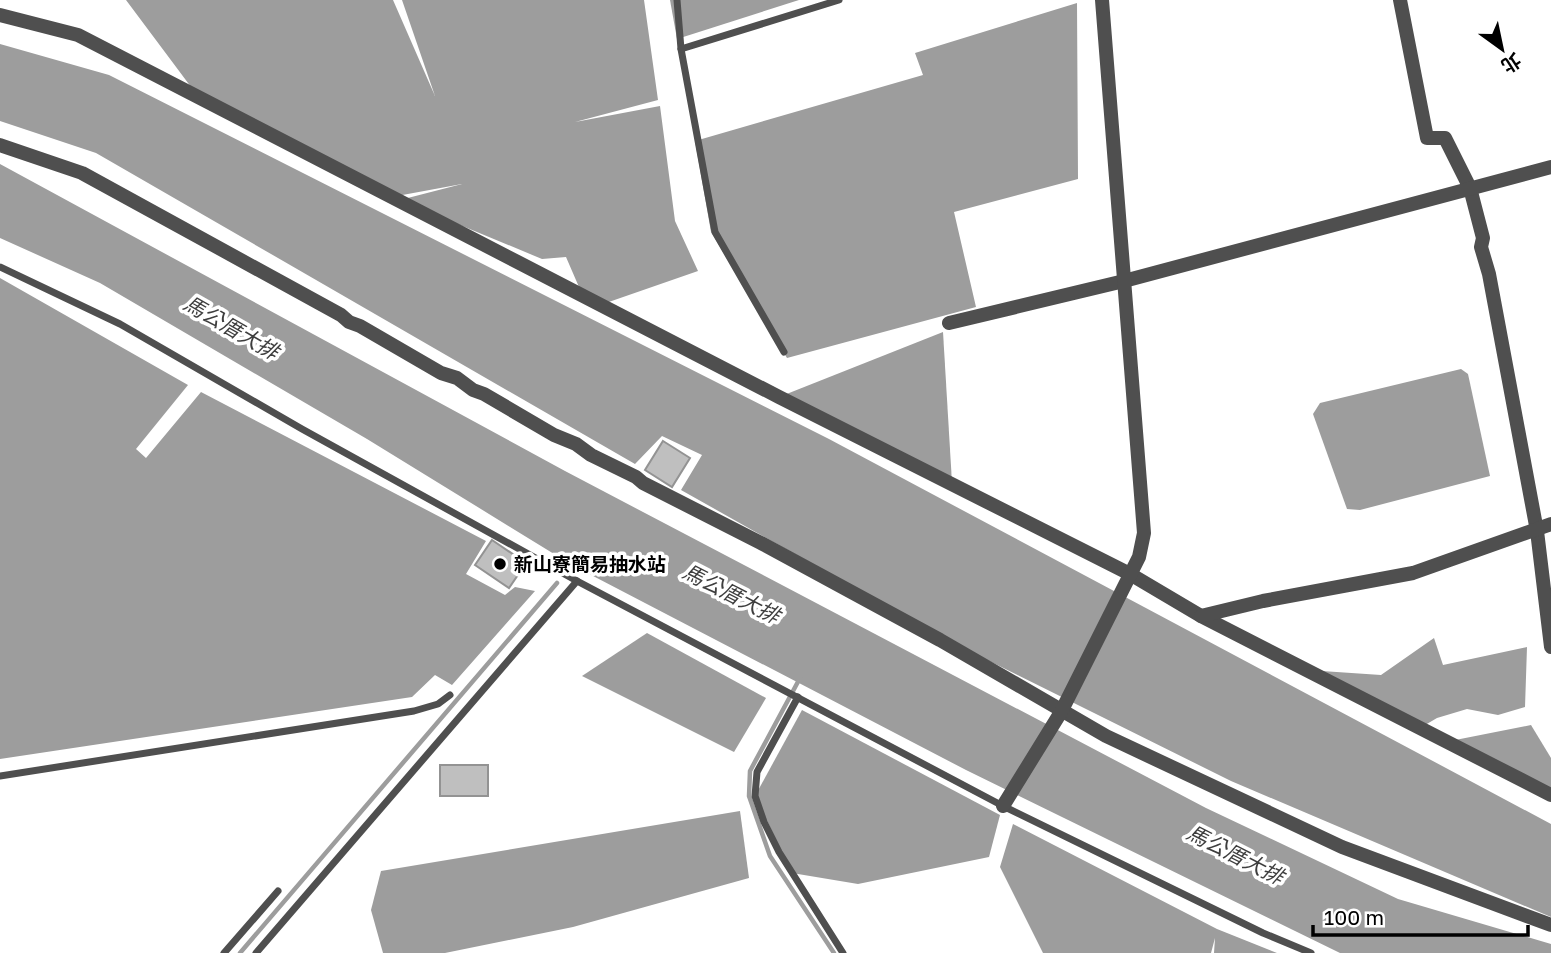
<svg xmlns="http://www.w3.org/2000/svg" width="1551" height="953" font-family="'Golos Text','Noto Sans TC',sans-serif">
<style>
.water{fill:#9d9d9d}
.lines{fill:none;stroke-linecap:round;stroke-linejoin:round}
.stream{stroke:#9d9d9d;stroke-width:4.5}
.building{fill:#bfbfbf;stroke:#939393;stroke-width:2}
.lane{stroke:#4f4f4f;stroke-width:7}
.street{stroke:#4f4f4f;stroke-width:14}
.poi-dot{fill:#000;stroke:#fff;stroke-width:2.5}
.labels{text-anchor:middle;stroke-width:7;stroke-linejoin:round;paint-order:stroke}
.poi-label{font-size:19px;font-weight:bold;fill:#000;stroke:#fff;text-anchor:start}
.water-label{font-size:21px;font-style:italic;fill:#3e3e3e;stroke:#fff}
</style>
<rect width="100%" height="100%" fill="#fff"/>
<g class="water">
<polygon points="126,0 393,0 435,96 402,0 644,0 658,100 575,122 660,106 675,221 698,271 603,304 582,294 566,257 542,259 400,200 462,184 397,196 191,87"/>
<polygon points="670,0 799,0 677,39"/>
<polygon points="1077,3 1078,179 954,212 976,307 787,358 711,232 695,141 923,75 915,53"/>
<polygon points="0,44 109,75 829,439 1551,824 1551,917 1231,781 955,644 681,490 702,455 662,436 635,464 96,153 0,121"/>
<polygon points="0,164 565,471 1206,808 1398,899 1551,944 1551,953 1340,953 966,770 572,565 367,439 100,283 0,238"/>
<polygon points="0,278 188,385 136,449 146,458 201,392 486,541 466,574 505,595 515,587 535,591 452,685 435,675 412,697 0,759"/>
<polygon points="943,332 952,483 779,397"/>
<polygon points="1461,369 1468,374 1490,476 1360,510 1347,509 1313,414 1320,403"/>
<polygon points="647,633 766,698 734,752 582,676"/>
<polygon points="1434,638 1443,665 1527,647 1525,707 1498,715 1467,709 1437,718 1420,728 1307,670 1381,675"/>
<polygon points="802,710 1000,815 989,857 858,884 792,873 755,796"/>
<polygon points="1531,725 1551,758 1551,792 1440,743"/>
<polygon points="740,811 749,878 573,927 445,953 383,953 371,910 381,871"/>
<polygon points="1013,824 1217,929 1277,953 1214,953 1215,938 1211,953 1043,953 1000,867"/>
</g>
<g class="lines">
<g class="stream">
<polyline points="800,678 750,771 749,796 770,856 834,953"/>
<polyline points="240,953 557,583"/>
</g>
</g>
<g class="building">
<polygon points="663,441 690,458 672,487 645,470"/>
<polygon points="492,540 526,563 509,588 475,565"/>
<rect x="440" y="765" width="48" height="31"/>
</g>
<g class="lines">
<g class="lane">
<polyline points="677,0 681,49 715,232 784,352"/>
<polyline points="681,49 839,0"/>
<polyline points="0,267 120,324 302,429 577,581 1003,806 1263,933 1311,953"/>
<polyline points="798,697 757,772 755,796 764,822 779,852 843,953"/>
<polyline points="0,776 414,711 438,704 450,695"/>
<polyline points="224,953 278,891"/>
<polyline points="256,953 577,581"/>
</g>
<g class="street">
<polyline points="1400,0 1427,138 1445,138 1470,188 1483,238 1481,247 1489,274 1537,531 1551,647"/>
<polyline points="0,15 78,35 779,397 1130,574 1201,616 1551,795"/>
<polyline points="0,145 82,173 341,315 349,322 360,326 441,373 457,378 473,390 484,394 554,435 576,444 591,455 636,477 643,483 761,543 940,640 1106,736 1342,847 1551,925"/>
<polyline points="949,323 1124,281 1551,167"/>
<polyline points="1201,616 1263,601 1413,573 1551,524"/>
<polyline points="1003,806 1061,712 1139,557 1144,533 1102,0"/>
</g>
</g>
<circle class="poi-dot" cx="500" cy="564" r="7"/>
<g class="labels">
<g class="poi-label">
<text x="514" y="571">新山寮簡易抽水站</text>
</g>
<g class="water-label">
<text transform="translate(231 328) rotate(30)" y="7">馬公厝大排</text>
<text transform="translate(731 594) rotate(27)" y="7">馬公厝大排</text>
<text transform="translate(1235 855) rotate(27)" y="7">馬公厝大排</text>
</g>
</g>
<g transform="translate(1502 49) rotate(147)" stroke="#ffffff" stroke-width="5" paint-order="stroke">
<path d="M0-5L12 26L0 18L-12 26Z" fill="#000000"/>
<text y="-10" font-size="19" font-weight="bold" text-anchor="middle" fill="#000000">北</text>
</g>
<path d="M1313 925v10h215v-10" fill="none" stroke="#000000" stroke-width="3.5"/>
<text x="1324" y="925" font-size="21" fill="#000000" stroke="#ffffff" stroke-width="5" paint-order="stroke">100 m</text>
</svg>
